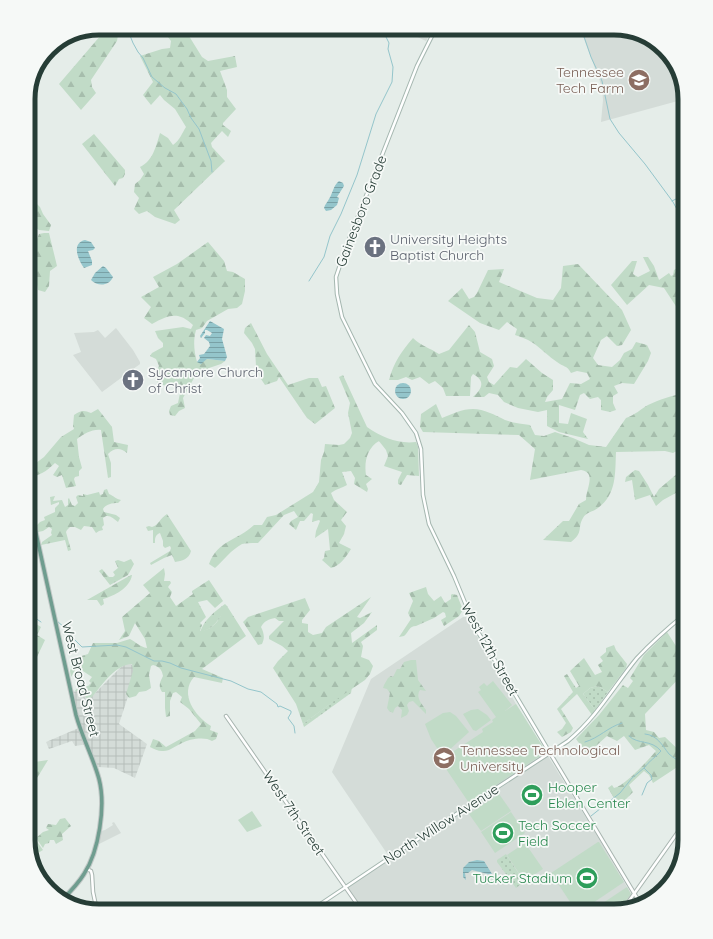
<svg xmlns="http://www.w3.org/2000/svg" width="713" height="939" font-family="Quicksand,sans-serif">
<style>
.built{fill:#d4dcd8}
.industrial{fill:url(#industrial-grid)}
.grass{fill:url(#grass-dots)}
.forest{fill:url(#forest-firs)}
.cemetery{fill:url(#cemetery-stones)}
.green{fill:#c1dbc7}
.water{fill:url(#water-rules)}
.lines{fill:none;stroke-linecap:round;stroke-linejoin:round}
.stream{stroke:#94c5cb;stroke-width:1}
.tertiary-casing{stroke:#a8b5b0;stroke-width:4.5}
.secondary-casing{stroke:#a5b7b0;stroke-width:4.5}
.primary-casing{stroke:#c2c9c7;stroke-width:5.5}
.tertiary{stroke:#fff;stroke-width:2.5}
.secondary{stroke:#fff;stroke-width:2.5}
.primary{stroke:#6f9d8f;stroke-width:3.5}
.labels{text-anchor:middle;stroke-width:3.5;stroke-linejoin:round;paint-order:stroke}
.education-label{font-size:14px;fill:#785e54;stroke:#f6f9f7;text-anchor:end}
.street-label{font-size:14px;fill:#263d36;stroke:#f6f9f7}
.worship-label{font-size:14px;fill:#5b616d;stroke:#f6f9f7;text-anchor:start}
.leisure-label{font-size:14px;fill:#27864d;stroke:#f6f9f7;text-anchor:start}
.rim{fill:none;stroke:#263d36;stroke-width:5}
</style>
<defs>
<pattern id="industrial-grid" width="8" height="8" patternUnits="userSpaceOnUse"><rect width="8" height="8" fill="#d4dcd8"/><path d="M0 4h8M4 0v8" fill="none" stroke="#b6beba"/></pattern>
<pattern id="grass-dots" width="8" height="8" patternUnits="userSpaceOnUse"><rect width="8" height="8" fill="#c1dbc7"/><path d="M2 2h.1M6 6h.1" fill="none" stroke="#a6bdac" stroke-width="1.8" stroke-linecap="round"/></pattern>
<pattern id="forest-firs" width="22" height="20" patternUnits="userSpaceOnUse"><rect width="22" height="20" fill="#c1dbc7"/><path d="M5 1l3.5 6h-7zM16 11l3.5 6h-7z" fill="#a6bdac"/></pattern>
<pattern id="cemetery-stones" width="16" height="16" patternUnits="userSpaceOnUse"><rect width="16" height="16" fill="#c1dbc7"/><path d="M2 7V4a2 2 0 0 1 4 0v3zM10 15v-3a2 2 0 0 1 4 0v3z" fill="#a6bdac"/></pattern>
<pattern id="water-rules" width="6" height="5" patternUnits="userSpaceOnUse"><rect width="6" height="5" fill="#94c5cb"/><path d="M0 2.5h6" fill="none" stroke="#79a1a6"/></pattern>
</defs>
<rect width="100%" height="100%" fill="#e5ede9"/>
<g class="built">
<polygon points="398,28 433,28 426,41"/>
<polygon points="580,28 618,28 649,37 673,60 685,99 601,122 603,100 602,87"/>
<polygon points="116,328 133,350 140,362 140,364 102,392 73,355 81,352 74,333 94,332 98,330 105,338"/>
<polygon points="463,617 466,617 516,704 599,839 637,904 614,911 364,911 347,888 390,858 332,772 371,679"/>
<polygon points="114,822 121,833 99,844 101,831 105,830 113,825 112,823"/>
</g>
<polygon class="industrial" points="127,661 137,669 119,724 147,744 135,778 114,768 98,767 88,744 75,746 72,741 49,749 46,742 81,727 72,692 84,690 87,701"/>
<g class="grass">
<polygon points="598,686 608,692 595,710 583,694 590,688"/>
<polygon points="352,687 351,693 304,727 303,724"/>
<polygon points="506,854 524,882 516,888 497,862 497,860"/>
</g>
<g class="forest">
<polygon points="107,28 113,28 118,35 117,41 91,80 92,87 96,93 81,110 59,84"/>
<path d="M161,28h23l18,29 6,4 27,-5 2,11 -17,4 7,19v7l9,12 -13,14v2l8,6 -3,6 -6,-6 -11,12 1,4 13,14 -51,49 6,10 -5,4 -20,-7 -8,-6 -8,3 -5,-5 5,-11 -5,-6 1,-8 5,-4 4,-6 -4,-7c13,-6 16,-21 20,-34l8,5 5,7c7,-5 9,-12 13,-18l-11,-18 -11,-9 -4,-5 -9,10 -8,-10 10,-13 -13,-26 22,-7 8,-1 1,-7z"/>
<polygon points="94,134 125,170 125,174 123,178 119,179 115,186 82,144"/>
<polygon points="28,193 33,197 34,201 40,207 43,214 51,225 49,231 39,230 28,223"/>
<path d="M44,233h5l8,33 -7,5 -1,15 -4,6 -7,-2c-1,-8 -4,-15 -3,-23l-6,-5 -1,1v-20h2l7,-4 2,-5z"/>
<path d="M208,242l16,19 3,10 6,1 12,7v12l-3,13 -5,4 -9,1 -21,12 -5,7 -6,2c-3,11 -2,21 1,32l10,-3 18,2 -4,3 -12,4 -15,10 -11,20 2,10 -6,3 -4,5 -5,-1 -1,-4 2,-5 7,-3 3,-15 -5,-4 -8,2 -10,-2 -4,-9 5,-9 -3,-7 -6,-3 2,-3 11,-6v-4l-5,-5 -3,-7 28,-4 8,2 2,-4c-15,-14 -24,-10 -41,-1l-8,-6 7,-11 -10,-10 18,-10 -6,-10 24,-13z"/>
<polygon points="643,257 648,257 654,266 659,280 669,273 671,276 673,275 674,270 685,263 685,320 664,288 649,285 627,305 611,285 632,261 637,261 633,274 638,277 650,271"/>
<path d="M578,264l44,46 9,20 -9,15 -5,1 -10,-10 -6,4 -8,18 5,7 14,2 8,-7 4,-7 8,-4 4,-7 11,3 4,8 -3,8 -14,23 -12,-1 -8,3 4,7 -5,3v7l3,7 -6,2 -9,-2v-10l-3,-3 -8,2 -6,-6 -4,2 -5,15 -16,-5v18l9,1 3,-11 16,6 -4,13 5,7 -29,-7 -12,-6v-16l-9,2 -20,-4 -14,-6 -6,-7 -9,-2 -5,4h-11c9,-8 13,-16 0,-23l-2,3 -1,19h-24l-3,-8 -8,-7 -6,3 -9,-7 -8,3 -6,-3 -8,3h-9c5,-18 12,-28 24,-42 8,8 17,10 26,16l10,-4 20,-25 6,7 5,20 12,7 2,7 -7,11 2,5 5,3 16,-18 7,1 9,-9 16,14 11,7v10l-6,7 -2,5 17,-3 8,-16 11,1 9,-5 -3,-6 -10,-2 -6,2c-4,-8 -8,-6 -14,-11 -17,-12 -21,-21 -42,-27l2,-6 -10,-7 -8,8 -19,-7 -32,-22 14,-13 7,11 5,-2 3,-4 11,-23 16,-1 -5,13 38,16 16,2 8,-12 2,-22z"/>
<polygon points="251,323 267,354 288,385 309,378 318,378 322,387 326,386 335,408 315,424 307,418 279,377 277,381 265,385 259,376 256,366 255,349 252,343 244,333 245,328"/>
<path d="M343,375l24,52c16,11 31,17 49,15l2,5 1,29 -12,-1 -6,10 -3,-1v-4l4,-8 -18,-6 4,-10 -2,-6 -7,-9c-12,7 -15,21 -13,34l6,4 -6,5 2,5 -1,3 -13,-8 1,-6 -4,-7 -9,1 5,13c-5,3 -11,4 -16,8l3,7 13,12 -6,8 5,6 -2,8 -5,9 12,6c-5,8 -11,17 -20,19l-9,-8 2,-2 1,-7 5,-1 -2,-21 -13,9 1,-7 4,-10 -1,-1 -7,2 1,-8 -2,-1 -7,8h-4l-4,9 -7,-6 2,-3 7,-4 -4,-6 -10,4 -26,28c-5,0 -12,0 -16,1 -11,6 -18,16 -27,24l-6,-4c9,-24 28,-23 45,-39h8l5,-8 9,-2 37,-23 6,-10 2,-22 3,-8 1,-8 14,1 5,-1 6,-6 2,-5 -4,-20 2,-10 -11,-26z"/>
<path d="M685,392v54l-12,7 -8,-2 -49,1c-1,21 1,42 -18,56 -5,4 -12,4 -15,10 -6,10 1,14 -12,24l-28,-2 20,-19h6l10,-17 7,-4c0,-12 11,-27 -5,-30l-51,10 5,-31 -16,-14 -96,-3 -3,-5 1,-13 15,-10 6,14c10,-4 20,-9 31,-9 11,0 22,6 32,11 8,3 17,4 25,5l5,10 9,1 11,-4 18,6 16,7 17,2 20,-29c9,-3 15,-9 22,-13 12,-6 25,-9 37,-13z"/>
<path d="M98,409l14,18 2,15 14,3 -1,8c-7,-6 -13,-5 -19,1l3,9v14l-3,1 -7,-48c-9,-1 -17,4 -24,9l2,18 3,11 -3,3v5l-4,1 -1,2 2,7 -10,2 -4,-13 -5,2 -4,-2 6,-9 -4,-3c-9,9 -15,12 -27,15v-9l16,-12 17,-20 13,-8 -1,-3 1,-11c7,-5 10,-5 17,-2z"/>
<polygon points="685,449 685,488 663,500 656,506 650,495 635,500 632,480 625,482 626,477 635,470 639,471 648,485 654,497 659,489 678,473 682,467 679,455"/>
<path d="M107,489l2,5c5,2 7,5 12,6l-3,3c-6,0 -12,1 -15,6l1,3 12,3 4,3 -2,4c-5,-4 -10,-9 -15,-4l1,7 -2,2 1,3 -4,1 -3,2 -4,-6 -8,-1 -3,4 -6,-3h-5l-3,3 -1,2 5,18 -3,1 -3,-11 -24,5 1,-3 10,-7 -1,-2 1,-4 -3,-2 -6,4 -5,1 -1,-7 3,-3 5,-2 -1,-3 11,-5v-4l4,-4v-2l-8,3 -1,-8 5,-1 -2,5 9,-1 3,7 3,-2v-6l1,-1 3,7 3,1 3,-3 -2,-6 2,-2 5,1v-2l4,1 12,-3 1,3 3,-1 1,-4z"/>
<path d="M167,514l24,37c-2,8 -9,10 -16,11l-3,-7 -8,3 -13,7 -1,-2 20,-12 1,-3 -1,-2 -5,2 -2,-2v-5l-3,-8c-5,2 -5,5 -5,10h-2v-13l-5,1 -2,-4 3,-1 3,1c7,-2 8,-9 15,-13z"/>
<polygon points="131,559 134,564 128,575 110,585 99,571 102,569 109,577 113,577 115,575 113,572 118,568 115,561 118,560 124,562"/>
<path d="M164,568l1,6 -1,7h6l1,2 -3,4 4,5 -2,5 6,9 17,-12 -1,-3 17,-11 14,21 -8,7 -8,-8 -9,2 8,15 -6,6 2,2 -2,6c8,0 17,-7 20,-14 3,-4 2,-8 7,-11l19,30 -44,33 21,9 -1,5 -28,-6c-15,17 1,39 17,49l-1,4 8,3 -2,6 -4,2c-7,-5 -23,-2 -30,2 -7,3 -13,9 -20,8 -4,0 -8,-2 -12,-4l3,-8 6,2 7,6 29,-16 6,-7 -12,-15 -9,-7 2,-5 -6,-5 -3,1 -3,8v15l-4,1 -1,-9v-16h-3c-4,-6 -2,-10 1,-16 -1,-6 -3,-9 -10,-11l-2,1 -2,9 2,13 -5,3 -7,1 -3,4 -7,2 -3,-4 7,-23 -1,-7c-16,0 -30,21 -40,33l-5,3 -4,-9h-8l3,-4 10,-1 3,-3 -2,-2 3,-4 -15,-10 -6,10 -1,-6 5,-13 13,-4 5,-11h24l13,-4c6,3 10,8 17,9l-2,-9 -10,-16 -6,13 -10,4 6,-9 -3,-14 28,-24 -7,-8z"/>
<path d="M131,575h1c-2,13 -18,21 -29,24l1,5 -3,2 -4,-6h-10z"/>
<path d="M426,587l2,7 6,7 7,-5 4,7 6,-4v-4l1,-1 5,1 6,15 -4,6 -15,10 -3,-6 5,-3 -1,-4 -2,-1 -9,6 -18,8c-7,0 -7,6 -12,10l-5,1 12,-18 -3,-6 5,-12 -4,-8z"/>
<path d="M371,597l-14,20 3,1 12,-6 -8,11 -13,10 1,10 25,-18v5l-16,12 2,4 -2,11 8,3 4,6 -3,8 -5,6 -31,21 -31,23 -7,-20 -23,-36 5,-7 10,-10 -6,-5 -13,-7v-3l15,-15h-5l-4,-3c-6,1 -11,3 -14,9 3,6 4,11 1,17l-4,1 -15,-23 5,-5 57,-19 5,12 -8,10v3l6,1v8l5,3 9,-2 4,-6z"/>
<polygon points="28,619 41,627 37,635 45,640 28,676"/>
<path d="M667,632l9,14 9,-5v16l-3,2 3,5v8l-40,42 1,16 8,2 5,6 6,-1 20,19v6l-32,21 -4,-8 -5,-4 -15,14 4,7 -10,10 -6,1 -9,-15 4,-3 2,3c11,-2 34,-28 42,-37l-7,-6 -14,5 -11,-14 -7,5 -10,-5 -20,18 -11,-15 23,-24 24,-30 5,3 5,-7 -3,-3 14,-23z"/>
<polygon points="614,645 616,650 627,664 626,668 608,692 598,686 590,688 583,694 595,710 592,715 577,694 561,709 573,728 571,732 562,737 557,732 562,729 566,723 557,709 573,692 564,676 567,674 576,688 579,686 570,671 584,658 595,675 602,672 598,665 603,661 600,657 606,652 606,648"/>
<path d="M411,660h5l2,20 8,11 -6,-1c-5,7 2,14 6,20v4l-13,-13 -4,1 -2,3 2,6 -2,4 -6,3 1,-8 -4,-4 -3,2 -2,5 -4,-2 -2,-3 3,-15 -3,-4 -4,-1 1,-3 4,-7 3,-2 2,1 4,-8h3l4,-7z"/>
<polygon points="48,760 31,788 28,788 28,763"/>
<polygon points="65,818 71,826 62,834 63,840 56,844 54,840 50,840 49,843 45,844 43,848 36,838 43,832 49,830 46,828 48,824 56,825 60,819"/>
</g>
<path class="cemetery" d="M225,604l2,2c-6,11 -14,24 -27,26 4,-12 15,-21 25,-28z"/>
<g class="green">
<polygon points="493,681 512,705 505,711 516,704 545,750 543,754 469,803 440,760 483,732 482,729 493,722 492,720 496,717 478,692 481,690 479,687 484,683 487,686"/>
<polygon points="478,709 487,715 491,720 476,731 473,730 463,714 471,710"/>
<polygon points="450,712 456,716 469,732 447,752 441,754 431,739 425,724 443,713"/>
<polygon points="499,794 511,811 481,831 469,814"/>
<polygon points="252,811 262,826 247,832 238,820"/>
<polygon points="511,812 525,833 495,853 481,832"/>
<polygon points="30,832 43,850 33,856 28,840 28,833"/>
<polygon points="598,842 599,842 624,882 581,911 576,911 551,873"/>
<polygon points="525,843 543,869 524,881 507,855"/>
<polygon points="627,887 631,894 620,909 613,911 606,907 602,911 597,907"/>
</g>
<g class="water">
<path d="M339,181l4,2 1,3 -7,11 2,1 -2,7 -6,5 -5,1 -2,-3c1,-4 3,-5 5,-9 4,-6 4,-13 10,-18z"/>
<path d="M85,240l6,2 4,6 -2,2 -5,1 4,10v4l-8,3c-6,-8 -13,-25 1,-28z"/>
<path d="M103,266l3,2 7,9c-4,9 -15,10 -22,3l4,-7z"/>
<polygon points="210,321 224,329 222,339 227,357 225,361 207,359 201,364 197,362 200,358 199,355 204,354 210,346 209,342 204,338 206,335 210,336 212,333 207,330 205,330 205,333 201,338 200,336"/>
<circle cx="403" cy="391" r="8"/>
<polygon points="477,860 484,861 492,874 488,874 472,870 468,873 465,873 466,880 463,877 463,868 469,862"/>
</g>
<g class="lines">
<g class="stream">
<polyline points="127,28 133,43 138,52 143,58 152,77 165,88 176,94 187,109 191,118 199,129 211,161 212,172"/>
<polyline points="581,28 591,57 602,81 610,119 619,133 645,164 673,202 685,224"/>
<polyline points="672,201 678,198 685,200"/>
<polyline points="309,281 324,257 330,236 341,214 357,175 376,114 392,82 393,67 388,49 389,43 385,35 388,28"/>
<polyline points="28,613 41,622"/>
<polyline points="57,621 65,628"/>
<polyline points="74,639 82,647 117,645 126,647 154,661 162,661 170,663 181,668 231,681 248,689 261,692 277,704 278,707 280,706 291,711 291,713 288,718 294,726 295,733"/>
<path d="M645,734c12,1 17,11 24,20 4,4 11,7 16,11"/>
<path d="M629,736c9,9 22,3 32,15 -5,6 -12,10 -17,17l7,7 1,4 -5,4 -5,12"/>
<path d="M585,742c14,-4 23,-15 37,-19"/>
<polyline points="591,816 620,793 632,778 644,768"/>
</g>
<g class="tertiary-casing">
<g id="tertiary">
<polyline points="226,716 362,911"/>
<polyline points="550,753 640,903"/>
<polyline points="87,869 91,871 92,875 93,892 97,911"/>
<polyline points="624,908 685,822"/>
</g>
</g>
<g class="secondary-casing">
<g id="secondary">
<polyline points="436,28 417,66 346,247 336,277 337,294 342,317 375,384 402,413 416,433 421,449 423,495 429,524 454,576 475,627 550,753"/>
<path d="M310,911l79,-53 179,-117c29,-24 46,-55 69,-83 15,-16 31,-30 48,-44"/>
</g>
</g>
<g class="primary-casing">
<path id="primary" d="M28,497l48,218c6,22 17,42 23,64 7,27 0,72 -15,95 -6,10 -14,18 -22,26"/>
</g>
<use href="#tertiary" class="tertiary"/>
<use href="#secondary" class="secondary"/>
<use href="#primary" class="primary"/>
</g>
<defs>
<g id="university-disc" transform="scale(1.15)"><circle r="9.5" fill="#8d6e63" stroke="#f6f9f7"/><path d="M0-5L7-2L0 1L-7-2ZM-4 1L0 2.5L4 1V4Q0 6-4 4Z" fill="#fff"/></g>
<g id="church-disc" transform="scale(1.15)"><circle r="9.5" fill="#6b7280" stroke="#f6f9f7"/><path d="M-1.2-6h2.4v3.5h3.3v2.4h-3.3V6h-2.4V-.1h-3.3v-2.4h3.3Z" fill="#fff"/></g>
<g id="stadium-disc" transform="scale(1.15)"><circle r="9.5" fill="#2e9e5b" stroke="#f6f9f7"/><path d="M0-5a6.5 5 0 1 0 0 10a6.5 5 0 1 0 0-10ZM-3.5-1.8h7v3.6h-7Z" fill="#fff"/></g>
</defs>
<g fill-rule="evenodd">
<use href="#university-disc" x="639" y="80"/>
<use href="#church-disc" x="375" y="247"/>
<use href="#church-disc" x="133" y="380"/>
<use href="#university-disc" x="444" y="758"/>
<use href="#stadium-disc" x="532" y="795"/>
<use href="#stadium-disc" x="503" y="833"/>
<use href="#stadium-disc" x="587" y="878"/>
</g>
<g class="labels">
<g class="education-label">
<text x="624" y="77">Tennessee<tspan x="624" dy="16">Tech Farm</tspan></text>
<text x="460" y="755" text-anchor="start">Tennessee Technological<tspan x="460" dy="16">University</tspan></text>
</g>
<g class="street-label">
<text transform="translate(361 211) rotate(-69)" y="5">Gainesboro Grade</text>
<text transform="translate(490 649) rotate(61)" y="5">West 12th Street</text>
<text transform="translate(81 679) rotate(76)" y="5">West Broad Street</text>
<text transform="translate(294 813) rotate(56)" y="5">West 7th Street</text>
<text transform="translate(441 824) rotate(-33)" y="5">North Willow Avenue</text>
</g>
<g class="worship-label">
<text x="390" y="244">University Heights<tspan x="390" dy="16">Baptist Church</tspan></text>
<text x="148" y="377">Sycamore Church<tspan x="148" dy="16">of Christ</tspan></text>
</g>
<g class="leisure-label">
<text x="548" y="792">Hooper<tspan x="548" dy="16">Eblen Center</tspan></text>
<text x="518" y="830">Tech Soccer<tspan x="518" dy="16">Field</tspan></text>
<text x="572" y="883" text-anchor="end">Tucker Stadium</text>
</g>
</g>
<path d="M0 0H713V939H0ZM99 35H614A64 64 0 0 1 678 99V840A64 64 0 0 1 614 904H99A64 64 0 0 1 35 840V99A64 64 0 0 1 99 35Z" fill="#f6f9f7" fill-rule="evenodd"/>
<path class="rim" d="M99 35H614A64 64 0 0 1 678 99V840A64 64 0 0 1 614 904H99A64 64 0 0 1 35 840V99A64 64 0 0 1 99 35Z"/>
</svg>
